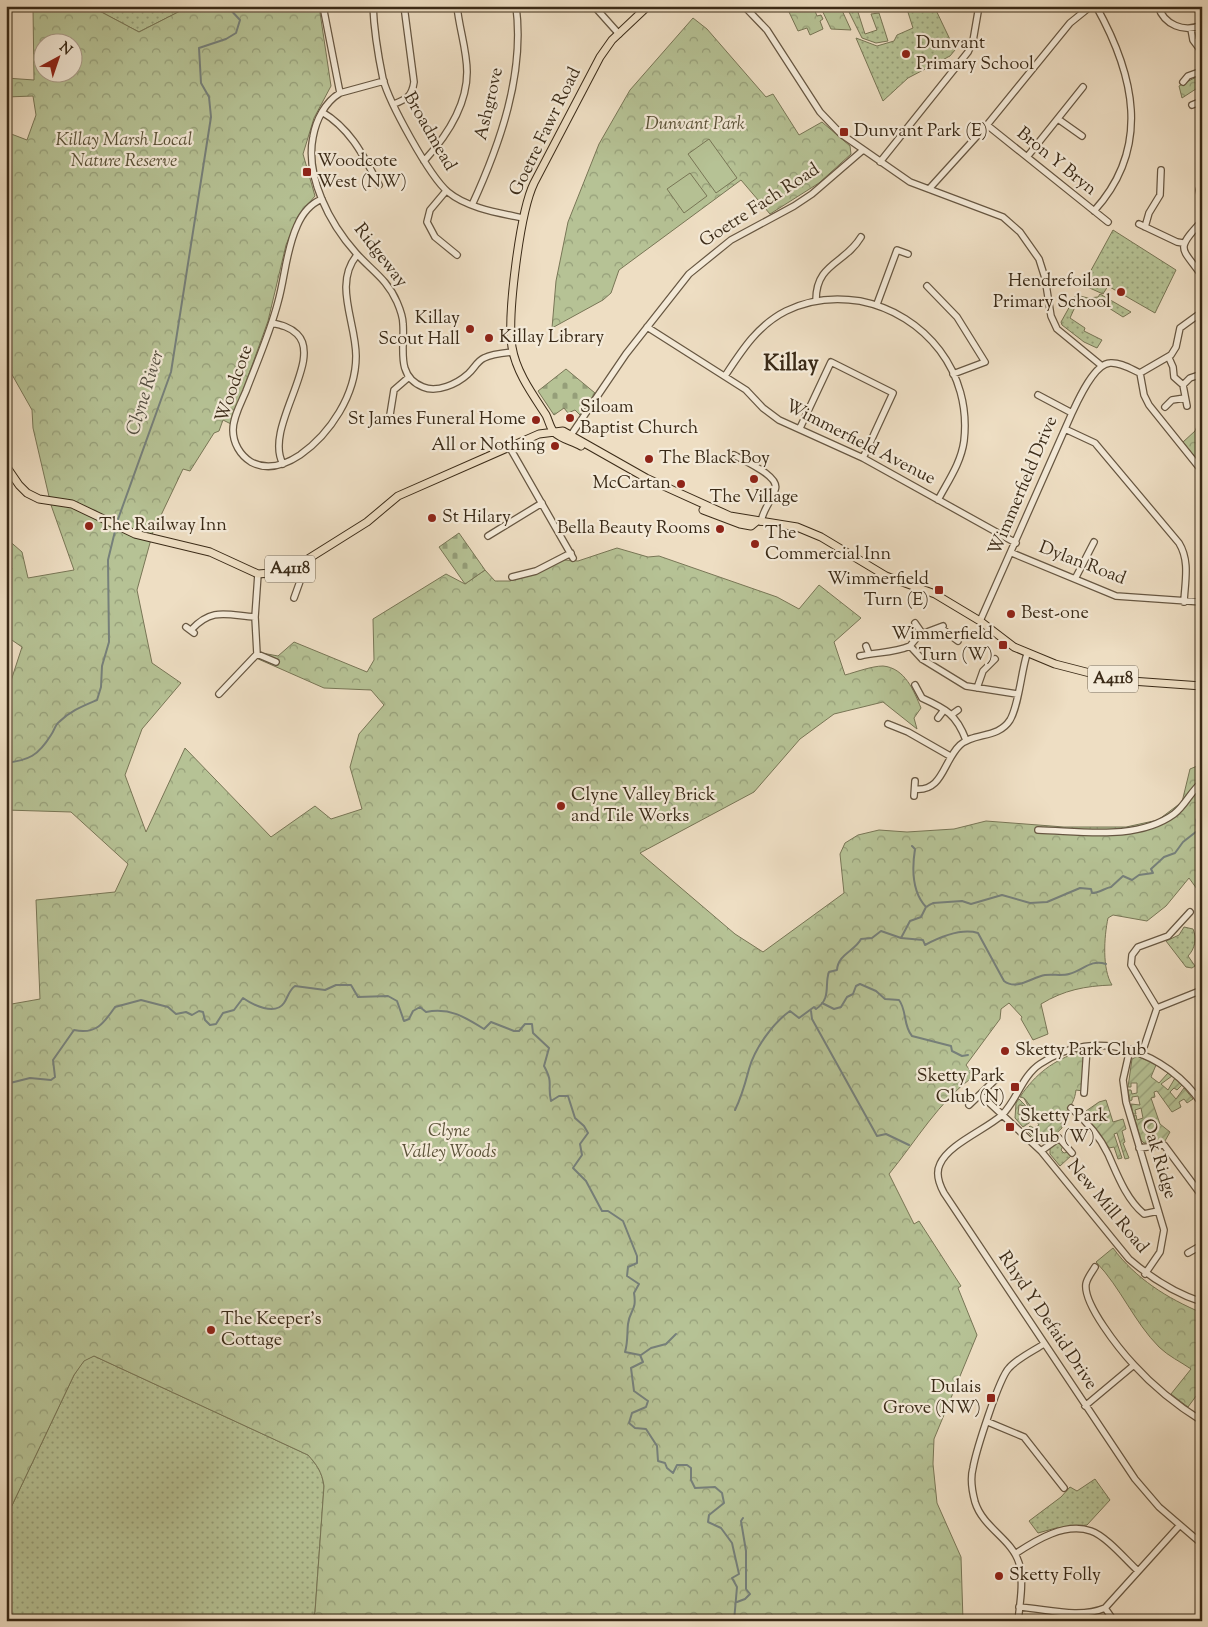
<svg xmlns="http://www.w3.org/2000/svg" width="1208" height="1627" viewBox="0 0 1208 1627" font-family="'Sorts Mill Goudy',serif">
<style>
.grass{fill:url(#grass-dots);stroke:#787656}
.forest{fill:url(#forest-crowns);stroke:#787656;fill-rule:evenodd}
.cemetery{fill:url(#cemetery-stones);stroke:#787656}
.garden{fill:url(#garden-furrows);stroke:#787656}
.pitch{fill:#b6c295;stroke:#787656}
.lines{fill:none;stroke-linecap:round;stroke-linejoin:round}
.stream{stroke:#76807b;stroke-width:2}
.minor-casing{stroke:#675742;stroke-width:8}
.major-casing{stroke:#3a2a17;stroke-width:9}
.minor{stroke:#f4ead8;stroke-width:5.5}
.major{stroke:#eedec3;stroke-width:7}
.poi-dot{fill:#8f2418;stroke:#f4ead8;stroke-width:2}
.labels{text-anchor:middle;dominant-baseline:central;stroke-width:4.5;stroke-linejoin:round;paint-order:stroke}
.shield{fill:#f4ead8;stroke:#726451;stroke-width:1}
.shield-label{font-size:16px;font-weight:bold;fill:#3a2a17}
.poi-label{font-size:18px;fill:#3a2a17;stroke:#f4ead8;text-anchor:start}
.street-label{font-size:18px;fill:#3a2a17;stroke:#f4ead8}
.park-label{font-size:18px;font-style:italic;fill:#595036;stroke:#f4ead8}
.water-label{font-size:19px;font-style:italic;fill:#534e41;stroke:#f4ead8}
.district-label{font-size:22px;font-weight:bold;fill:#3a2a17;stroke:#f4ead8}
</style>
<defs>
<pattern id="grass-dots" width="8" height="8" patternUnits="userSpaceOnUse" patternTransform="scale(1.25)"><rect width="8" height="8" fill="#b6c295"/><path d="M2 2h.1M6 6h.1" fill="none" stroke="#959e79" stroke-width="1.8" stroke-linecap="round"/></pattern>
<pattern id="forest-crowns" width="20" height="18" patternUnits="userSpaceOnUse" patternTransform="scale(1.25)"><rect width="20" height="18" fill="#b6c295"/><path d="M2 6a3 3 0 1 1 6 0M12 15a3 3 0 1 1 6 0" fill="none" stroke="#959e79"/></pattern>
<pattern id="cemetery-stones" width="16" height="16" patternUnits="userSpaceOnUse" patternTransform="scale(1.25)"><rect width="16" height="16" fill="#b6c295"/><path d="M2 7V4a2 2 0 0 1 4 0v3zM10 15v-3a2 2 0 0 1 4 0v3z" fill="#959e79"/></pattern>
<pattern id="garden-furrows" width="10" height="10" patternUnits="userSpaceOnUse" patternTransform="scale(1.25)"><rect width="10" height="10" fill="#b6c295"/><path d="M-1 1l2-2M0 10L10 0M9 11l2-2" fill="none" stroke="#959e79"/></pattern>
</defs>
<rect width="100%" height="100%" fill="#eedec3"/>
<filter id="stains"><feTurbulence type="fractalNoise" baseFrequency=".004" numOctaves="4"/><feColorMatrix values="0 0 0 0 .2 0 0 0 0 .09 0 0 0 0 .02 0 0 0 .5 -.17"/></filter>
<radialGradient id="worn" r=".72"><stop offset=".6" stop-color="#630" stop-opacity="0"/><stop offset="1" stop-color="#630" stop-opacity=".3"/></radialGradient>
<path class="grass" d="M90,6H190L139,32Z
M846,6H856L865,34L877,30L871,14L879,13L888,41L876,43L862,38Z
M906,6H934L955,50L950,56L908,78L883,101L856,38L877,46L894,41L897,35L913,28Z
M1113,230L1176,270L1155,313L1108,286L1103,294L1083,285Z
M1100,294L1131,312L1123,317L1101,303L1079,298L1070,318L1085,328L1084,331L1102,340L1097,348L1084,342L1062,325L1061,322L1076,295L1088,298L1098,297Z
M1184,927L1193,929C1197,938 1195,949 1188,956L1195,966L1192,968L1186,967L1166,941L1179,935Z
M1058,1141L1063,1146L1061,1150L1064,1153L1068,1152L1072,1155L1060,1166L1050,1154V1148Z
M94,1356L308,1455C317,1465 322,1472 324,1486L315,1612L312,1621H6V1518L74,1375L84,1360Z
M1095,1479L1110,1500L1087,1525L1056,1528L1038,1533L1029,1521L1061,1497L1070,1487L1077,1491Z"/>
<path class="forest" d="M24,6H90L139,32L190,6H319L331,86L314,118L303,154L315,196L298,216L286,245L268,321L231,424L223,420L219,431L214,433L190,471L183,469L153,532L137,590L152,663L181,683L142,729L125,775L146,832L185,748L271,837L315,806L331,819L362,809L350,767L359,734L384,705L371,690L324,688L256,658L262,653L278,656L294,642L367,672L374,660L373,619L446,574L465,584L485,570L495,581H510L565,560L578,561L617,548L648,557L659,556L777,597L799,609L819,585L861,618L834,642L845,675C856,672 872,666 883,666C905,668 914,691 921,708L914,718L917,729L883,702L834,714L800,739L754,792L640,853L735,934L763,952L844,893L840,854L845,843L858,835L879,830L907,832L954,829L986,821L1064,827H1126L1158,820L1182,802L1190,769L1202,764V896L1189,878L1166,906L1147,921L1113,915L1108,918C1104,937 1102,969 1112,985C1085,986 1064,990 1041,1004L1048,1034L1033,1040L1021,1019L1022,1017L1009,1003L1001,1009L1000,1019L966,1065L974,1076C939,1101 916,1141 889,1174L914,1224L919,1221L961,1286L958,1288L977,1335L934,1439L933,1464L937,1503L961,1557L963,1621H312L315,1612L324,1486C322,1472 317,1465 308,1455L94,1356L84,1361L74,1375L6,1518V1005L40,999L36,900L115,892L128,864L71,812L6,810V696L22,647L6,636V586L12,568L6,565V538L22,552L28,578L74,570L51,505L33,428L32,410L6,364V132L27,140L36,115L33,96L6,97V78L34,80L33,8ZM42,42H72V72H42Z
M806,6H813L817,16L821,15L823,19L820,21L823,29L810,35L807,28L798,31L789,12Z
M820,6H840L851,30L831,29Z
M693,18L707,29L766,97L773,94L799,135L822,122L850,146L851,154L819,183L770,214L741,180L619,270L611,293L603,300L552,328L556,281L568,222L599,144L630,90Z
M1202,74V85L1182,98L1179,86Z
M1199,421L1202,426V466L1183,442L1195,431Z
M1079,1052L1084,1057L1083,1091L1076,1090C1074,1108 1061,1120 1044,1123L1024,1098L1020,1097C1035,1074 1054,1060 1079,1052Z
M1113,1248C1136,1279 1167,1298 1202,1313V1388L1188,1407L1171,1394L1191,1369C1181,1362 1168,1356 1159,1347C1134,1322 1121,1288 1096,1262Z"/>
<path class="cemetery" d="M566,369L595,393L580,415L575,410L568,413L564,408L554,415L538,391Z
M459,533L485,570L465,584L439,547Z"/>
<path class="garden" d="M1138,1056L1156,1065L1151,1077L1159,1083L1168,1073L1172,1076L1161,1084L1168,1090L1175,1078L1182,1085L1177,1090L1174,1088L1170,1092L1176,1099L1184,1088L1193,1099L1187,1103L1184,1099L1179,1102L1181,1107L1172,1112L1157,1091L1154,1092L1155,1097L1151,1098L1160,1124L1170,1132L1165,1141L1144,1143L1141,1140L1134,1116L1136,1115L1137,1120L1143,1118L1141,1108L1135,1110L1136,1114H1133L1131,1104L1140,1105L1138,1096L1132,1097V1100L1130,1101L1128,1090H1131L1132,1094L1137,1093V1083H1131V1087H1128L1132,1059Z
M1024,1098L1043,1123L1052,1117L1056,1121L1060,1117L1062,1128L1046,1143H1039L1026,1130L1030,1126L1034,1128L1039,1125L1035,1119L1023,1127L1015,1118L1016,1103L1019,1099L1026,1106L1019,1105L1018,1114L1026,1115L1028,1106Z
M1106,1100L1113,1122L1123,1119L1126,1129L1122,1131L1125,1142L1123,1143L1129,1158L1125,1159L1117,1133L1114,1134L1122,1158L1118,1159L1114,1147L1109,1148L1091,1123L1093,1121L1086,1111L1099,1102Z"/>
<path class="pitch" d="M709,139L737,178L716,193L688,154Z
M690,173L707,196L684,213L667,189Z"/>
<g class="lines">
<path class="stream" d="M117,522L171,372L211,117L209,97L201,83L199,48L226,39L236,33L240,20L227,6
M6,763C29,760 38,756 51,735C54,731 55,725 59,722C70,711 83,706 97,700L101,687L102,666L109,642L108,560L116,527
M912,846L915,849C912,868 912,892 926,907
M901,938L923,940L925,945C940,937 961,928 978,933L1004,981C1017,991 1032,977 1045,975C1053,974 1062,976 1069,974C1084,970 1090,959 1106,964
M822,1003L834,1009L841,1007L847,997L853,994L856,986L860,984L876,991L885,999L899,1000C907,1010 903,1026 912,1036L951,1046L952,1051L962,1056L968,1055
M811,1011L812,1019L877,1136L886,1134L909,1145
M6,1084L30,1078L51,1080L55,1077L53,1060L74,1030C96,1035 104,1023 115,1007L141,1000L168,1007L176,1014L186,1012L192,1015L199,1011L203,1012L205,1020L210,1025L216,1024L223,1013L234,1010L243,998C253,1005 275,1016 284,1003C288,997 289,990 295,986L325,990L336,985H351L358,997L388,996L397,1001L404,1021L409,1019L413,1011L420,1007L426,1012C449,1007 465,1017 484,1029L491,1022L514,1031H519L525,1024H532L533,1033L549,1048L544,1066C554,1084 547,1084 551,1101L559,1096H568L575,1118L584,1126L588,1133L580,1144L582,1155L573,1168L586,1181L602,1211H608L623,1221L637,1256V1263L628,1267L627,1276L639,1284L634,1293C637,1311 630,1309 628,1324C627,1333 628,1342 625,1352L640,1355L643,1362L631,1368L634,1391L648,1401L646,1407L632,1413L629,1423L635,1428L646,1429L657,1446L658,1461L665,1463L667,1468L673,1473L677,1465H687L691,1468V1480L695,1488L715,1487L722,1493L724,1503L709,1515L708,1522L721,1528L732,1543L739,1574L732,1578L737,1587L734,1621
M735,1110C742,1096 745,1084 749,1069C755,1048 773,1023 790,1011L799,1018L814,1007L816,1009C832,998 824,985 829,972L837,970C838,954 855,951 861,939L872,938L881,931L901,938L910,921L921,917L926,907L933,903L962,901L971,904L1002,895L1030,903L1047,902L1080,888L1091,889L1092,893C1099,893 1105,888 1111,887L1123,876L1132,880L1139,875L1153,873L1151,869L1164,857L1175,853L1183,842L1197,831L1196,820L1202,808
M641,1355L651,1348L666,1344L676,1334
M737,1602L745,1599L750,1594L746,1589V1551L741,1521L743,1518"/>
<defs>
<path id="minor" d="M323,6L340,93
M373,6C374,30 378,55 383,79C389,102 429,176 448,192C467,208 499,213 523,218
M594,6L619,34
M744,6L767,30L820,112L841,134L910,182L1003,217L1020,232L1039,259L1045,278L1051,316L1057,329L1102,366
M1158,6C1164,25 1184,33 1202,25
M1191,29L1193,40L1202,52
M384,81L340,93C325,102 316,120 313,137C305,177 330,224 356,253C372,271 387,279 397,302C400,309 403,316 403,324C405,347 395,376 423,387C437,393 457,384 468,374C474,369 477,361 484,358C492,354 504,353 513,352
M1183,82L1188,76L1202,71
M394,104C407,99 412,96 414,82L404,6
M1192,105L1202,101
M322,112C351,129 364,157 379,185
M1058,119L1082,136
M987,125L1108,222
M1201,155L1202,158
M1027,157L1083,87
M424,161C446,137 467,107 467,72C467,50 459,28 457,6
M880,162L968,52L973,41L979,6
M1202,182L1199,190L1202,203
M929,189L987,125L1070,23L1091,6
M446,191L430,210L427,222L435,237L457,255
M322,199C310,204 302,214 297,226C286,250 285,277 278,302C270,333 257,362 246,391C241,403 233,417 233,430C233,443 240,455 251,462C268,471 285,465 300,455C330,434 356,395 356,356C356,322 333,284 357,255
M472,205C500,144 525,74 516,6
M1094,211C1152,147 1134,74 1096,6
M1202,221C1174,251 1182,247 1202,276
M1139,224L1177,242L1183,243
M1145,227L1149,213L1160,195L1161,170
M927,286L957,317L985,362L953,374
M816,300C816,263 845,264 861,237
M877,304L897,250L908,254
M272,323C281,325 290,327 297,334C324,360 263,428 283,464
M647,327L746,390L763,408L779,420L863,458L1016,543
M1169,358L1173,367L1174,377L1183,385L1190,378L1202,374
M1140,373L1144,395L1149,405L1202,471
M725,376C742,350 758,325 786,311C810,299 835,297 860,301C926,314 972,373 964,441C961,463 948,481 938,500
M1183,385L1187,406
M1038,395L1072,413
M1165,407L1172,400L1185,398
M389,421L394,390L409,377
M800,428L831,362L893,393L863,458
M1065,429L1095,443L1179,543C1190,561 1185,581 1184,602
M571,435L626,354L689,274L731,240L794,206L812,194L863,150
M510,448L573,558
M734,455C744,461 781,476 775,490C771,502 763,509 761,522
M488,536L542,503
M1012,553L1116,596L1202,602
M258,574L255,617L257,654L276,662
M512,577L536,571L571,553
M1075,579L1094,542
M294,598L303,573L300,564
M980,621L1072,413C1078,400 1094,364 1110,363C1120,362 1131,369 1140,373L1171,355L1176,347L1180,328L1202,312
M915,623L922,633
M186,627L194,633
M941,628L958,641
M191,630C212,607 227,615 255,617
M866,646L869,654
M910,646L919,635L943,626
M860,656C877,652 894,653 910,646L922,659L966,686L1017,694
M915,685L922,698C946,709 956,714 966,740
M977,688L983,671L995,659
M219,694L257,654
M951,715L958,710
M938,718L944,710
M888,724L908,732L950,756
M915,789C943,792 943,761 960,745C974,732 998,739 1010,720C1019,705 1021,672 1027,654
M914,796L915,781
M1038,830C1081,831 1137,841 1174,814C1185,806 1191,791 1202,782
M1157,1008L1202,990
M1130,1049L1123,1080L1126,1102L1164,1230L1160,1252L1145,1274
M1142,1053L1157,1008L1131,965L1132,955L1138,947L1168,936L1190,912
M1084,1093L1087,1047
M981,1095L1041,1151L1129,1259C1151,1278 1174,1293 1202,1302
M1202,1104C1167,1052 1097,1025 1040,1064C1022,1076 1017,1100 1002,1115C985,1130 949,1144 940,1164C935,1174 939,1184 944,1193L1135,1479L1159,1507L1202,1544
M969,1105L996,1079
M1071,1108C1085,1120 1100,1137 1108,1154C1117,1174 1126,1199 1144,1214L1158,1211
M1139,1148L1164,1145L1202,1196
M1041,1151L1059,1138L1072,1153
M1188,1253L1202,1245
M1095,1267C1092,1272 1087,1278 1086,1284C1083,1304 1120,1350 1134,1365C1153,1386 1178,1406 1202,1421
M1085,1406L1134,1365
M988,1422L1024,1437L1064,1488
M1015,1554C1036,1540 1065,1522 1091,1531C1106,1536 1126,1560 1138,1571
M1019,1607C1047,1609 1079,1619 1105,1608L1180,1525
M1105,1608L1114,1621
M1018,1621C1020,1603 1024,1581 1019,1563C1012,1539 983,1528 975,1502C972,1491 970,1479 973,1468C976,1451 999,1378 1009,1368C1018,1358 1033,1351 1044,1344"/>
<path id="major" d="M581,446C572,441 561,439 554,432C550,428 549,421 546,415C533,395 516,372 512,347C507,315 520,212 534,183L600,57L612,40L648,6
M6,466L19,485L27,493L39,499L72,504L135,534L210,552L258,574L284,572L300,564L367,522L398,496L539,434L563,431L646,478L730,516L797,527L821,537L886,576L935,594L980,621L1014,647L1055,664L1117,680L1202,686
M703,510L740,524L751,526L757,521"/>
</defs>
<use href="#minor" class="minor-casing"/>
<use href="#major" class="major-casing"/>
<use href="#minor" class="minor"/>
<use href="#major" class="major"/>
</g>
<g class="poi-dot">
<circle cx="906" cy="54" r="5"/>
<rect x="839" y="127" width="10" height="10" rx="2.5"/>
<rect x="302" y="167" width="10" height="10" rx="2.5"/>
<circle cx="1121" cy="292" r="5"/>
<circle cx="470" cy="329" r="5"/>
<circle cx="489" cy="338" r="5"/>
<circle cx="570" cy="418" r="5"/>
<circle cx="536" cy="420" r="5"/>
<circle cx="555" cy="446" r="5"/>
<circle cx="649" cy="459" r="5"/>
<circle cx="754" cy="479" r="5"/>
<circle cx="681" cy="484" r="5"/>
<circle cx="432" cy="518" r="5"/>
<circle cx="89" cy="526" r="5"/>
<circle cx="720" cy="529" r="5"/>
<circle cx="755" cy="544" r="5"/>
<rect x="934" y="585" width="10" height="10" rx="2.5"/>
<circle cx="1011" cy="614" r="5"/>
<rect x="998" y="640" width="10" height="10" rx="2.5"/>
<circle cx="561" cy="806" r="5"/>
<circle cx="1005" cy="1051" r="5"/>
<rect x="1010" y="1082" width="10" height="10" rx="2.5"/>
<rect x="1005" y="1122" width="10" height="10" rx="2.5"/>
<circle cx="211" cy="1330" r="5"/>
<rect x="986" y="1393" width="10" height="10" rx="2.5"/>
<circle cx="999" cy="1576" r="5"/>
</g>
<g class="labels">
<g class="shield">
<rect x="265" y="555.5" width="50" height="27" rx="4"/>
<rect x="1088" y="665.5" width="50" height="27" rx="4"/>
</g>
<g class="shield-label">
<text x="290" y="569">A4118</text>
<text x="1113" y="679">A4118</text>
</g>
<g class="poi-label">
<text x="916" y="44">Dunvant<tspan x="916" dy="21">Primary School</tspan></text>
<text x="854" y="132">Dunvant Park (E)</text>
<text x="317" y="162">Woodcote<tspan x="317" dy="21">West (NW)</tspan></text>
<text x="1111" y="282" text-anchor="end">Hendrefoilan<tspan x="1111" dy="21">Primary School</tspan></text>
<text x="460" y="319" text-anchor="end">Killay<tspan x="460" dy="21">Scout Hall</tspan></text>
<text x="499" y="338">Killay Library</text>
<text x="580" y="408">Siloam<tspan x="580" dy="21">Baptist Church</tspan></text>
<text x="526" y="420" text-anchor="end">St James Funeral Home</text>
<text x="545" y="446" text-anchor="end">All or Nothing</text>
<text x="659" y="459">The Black Boy</text>
<text x="671" y="484" text-anchor="end">McCartan</text>
<text x="754" y="498" text-anchor="middle">The Village</text>
<text x="442" y="518">St Hilary</text>
<text x="99" y="526">The Railway Inn</text>
<text x="710" y="529" text-anchor="end">Bella Beauty Rooms</text>
<text x="765" y="534">The<tspan x="765" dy="21">Commercial Inn</tspan></text>
<text x="929" y="580" text-anchor="end">Wimmerfield<tspan x="929" dy="21">Turn (E)</tspan></text>
<text x="1021" y="614">Best-one</text>
<text x="993" y="635" text-anchor="end">Wimmerfield<tspan x="993" dy="21">Turn (W)</tspan></text>
<text x="571" y="796">Clyne Valley Brick<tspan x="571" dy="21">and Tile Works</tspan></text>
<text x="1015" y="1051">Sketty Park Club</text>
<text x="1005" y="1077" text-anchor="end">Sketty Park<tspan x="1005" dy="21">Club (N)</tspan></text>
<text x="1020" y="1117">Sketty Park<tspan x="1020" dy="21">Club (W)</tspan></text>
<text x="221" y="1320">The Keeper's<tspan x="221" dy="21">Cottage</tspan></text>
<text x="981" y="1388" text-anchor="end">Dulais<tspan x="981" dy="21">Grove (NW)</tspan></text>
<text x="1009" y="1576">Sketty Folly</text>
</g>
<g class="street-label">
<text transform="translate(490 104) rotate(-77)">Ashgrove</text>
<text transform="translate(429 132) rotate(60)">Broadmead</text>
<text transform="translate(546 132) rotate(-64)">Goetre Fawr Road</text>
<text transform="translate(1056 162) rotate(39)">Bron Y Bryn</text>
<text transform="translate(760 206) rotate(-33)">Goetre Fach Road</text>
<text transform="translate(380 256) rotate(52)">Ridgeway</text>
<text transform="translate(235 384) rotate(-71)">Woodcote</text>
<text transform="translate(860 443) rotate(27)">Wimmerfield Avenue</text>
<text transform="translate(1024 486) rotate(-67)">Wimmerfield Drive</text>
<text transform="translate(1082 564) rotate(21)">Dylan Road</text>
<text transform="translate(1158 1159) rotate(73)">Oak Ridge</text>
<text transform="translate(1107 1207) rotate(50)">New Mill Road</text>
<text transform="translate(1047 1321) rotate(56)">Rhyd Y Defaid Drive</text>
</g>
<g class="park-label">
<text x="695" y="125">Dunvant Park</text>
<text x="124" y="141">Killay Marsh Local<tspan x="124" dy="21">Nature Reserve</tspan></text>
<text x="449" y="1132">Clyne<tspan x="449" dy="21">Valley Woods</tspan></text>
</g>
<g class="water-label">
<text transform="translate(146 393) rotate(-73)">Clyne River</text>
</g>
<g class="district-label">
<text x="791" y="365">Killay</text>
</g>
</g>
<rect width="1208" height="1627" fill="none" stroke="#eedec3" stroke-width="25"/>
<rect x="8" y="8" width="1193" height="1612" fill="none" stroke="#3a2a17" stroke-width="2.5"/>
<rect x="12" y="12" width="1183" height="1602" fill="none" stroke="#3a2a17"/>
<g transform="translate(58 58) rotate(40)"><circle r="24" fill="#f4ead8" stroke="#aa9d8b"/>
<path d="M0-4L9 19L0 12L-9 19Z" fill="#8f2418"/>
<text y="-8" font-size="14" font-weight="bold" text-anchor="middle" fill="#3a2a17">N</text>
</g>
<rect width="100%" height="100%" filter="url(#stains)"/>
<rect width="100%" height="100%" fill="url(#worn)"/>
</svg>
